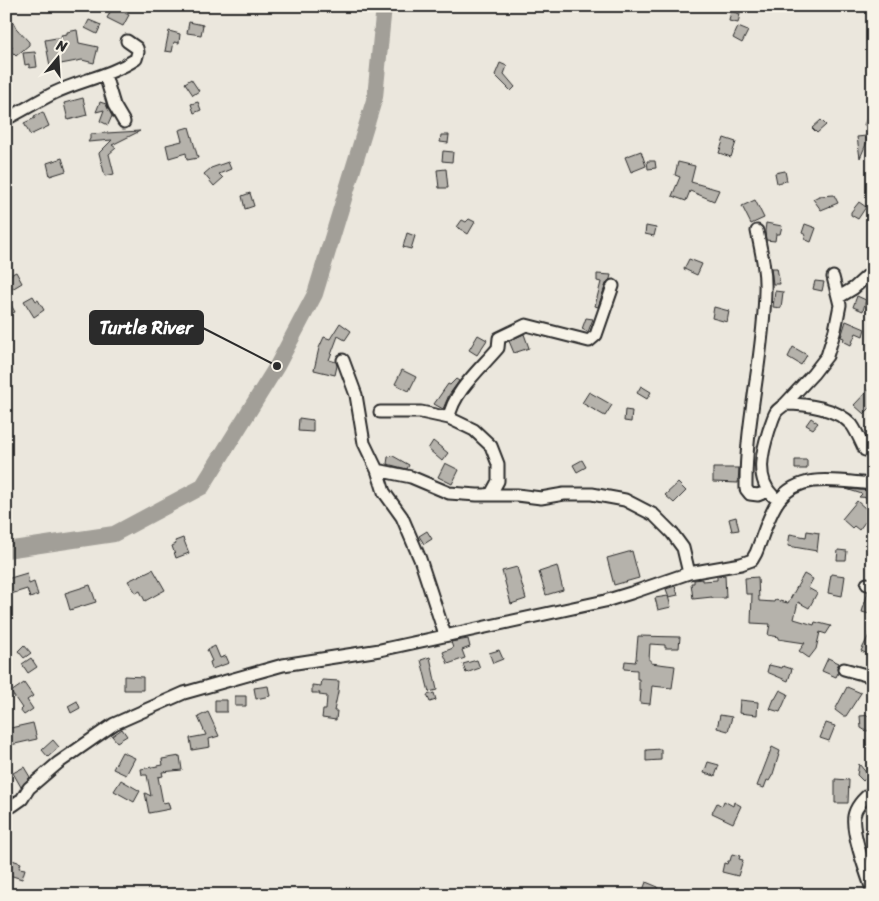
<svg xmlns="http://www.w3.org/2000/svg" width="879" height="901" viewBox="0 0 879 901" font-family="Sriracha,sans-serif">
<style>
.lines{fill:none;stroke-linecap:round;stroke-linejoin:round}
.river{stroke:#a29f98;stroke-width:16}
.building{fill:#b5b2ab;stroke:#2b2b2b}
.minor-casing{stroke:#2b2b2b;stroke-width:15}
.minor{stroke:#f7f3e8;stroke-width:11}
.leader{fill:none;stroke:#2b2b2b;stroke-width:2}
.callout-dot{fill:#2b2b2b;stroke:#f7f3e8;stroke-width:2}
.callout{fill:#2b2b2b;stroke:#2b2b2b;stroke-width:2}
.callout-label{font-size:18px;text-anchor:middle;font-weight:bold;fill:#fff}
</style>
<rect width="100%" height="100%" fill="#ebe7dd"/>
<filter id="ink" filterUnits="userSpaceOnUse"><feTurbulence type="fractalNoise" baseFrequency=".02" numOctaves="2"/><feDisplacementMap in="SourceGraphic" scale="10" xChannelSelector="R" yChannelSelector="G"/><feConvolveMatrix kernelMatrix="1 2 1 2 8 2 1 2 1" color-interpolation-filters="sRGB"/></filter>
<g filter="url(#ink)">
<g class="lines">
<path class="river" d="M6,550L114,534L202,487L277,366L315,294L375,97L384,6"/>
</g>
<path class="building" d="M113,7L129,15L123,26L107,18Z
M731,11L740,14L738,23L729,21Z
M89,20L101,25L97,34L85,28Z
M13,22L16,28L29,42V45L16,56L10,50L13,47L6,40V25Z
M189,22L203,25L201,35L187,33Z
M738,27L748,31L742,43L733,38Z
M77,30L79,43L98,47L94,63L82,60L50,66L45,40L62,37L61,35L67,34V32Z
M169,31L180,34L179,43L174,42L172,52L165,51Z
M35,52L37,67L29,68V64L25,65L23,53Z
M500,63L507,66L504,74L515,87L511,91L495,75Z
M191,79L199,91L193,95L185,83Z
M83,98L87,115L68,120L64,103Z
M100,102L106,104L112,116L108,125L100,121L104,110L96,112Z
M198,102L201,110L194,113L191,104Z
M872,104L873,105V128L864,125Z
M43,112L49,126L30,135L24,123L35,118L34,116Z
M821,120L826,125L817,133L812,128Z
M189,127L198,158L187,160L186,153L169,158L166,145L182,141L179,130Z
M140,131L112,145L116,148L109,154L114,174L105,176L99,153L112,140L88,142L90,139V134Z
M441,135H449L448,143L440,142Z
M866,136L867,142L860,158L857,137Z
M724,138L736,142L731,157L719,153Z
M443,151L453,152L452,162L442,161Z
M641,151L646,166L631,172L625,157Z
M62,158L66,171L50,176L47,163Z
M647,161H655L656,168L648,169Z
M228,162L231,169L219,174L223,178L214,186L204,174L211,168Z
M678,162L695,166L691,182L719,190L714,201L690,191L686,201L672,196L680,177L675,175Z
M446,169L448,188H439L437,170Z
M785,171L787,181L777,183L775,173Z
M250,193L254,206L245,209L242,196Z
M834,195L838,203L821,210L813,199L819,196Z
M755,200L764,218L751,224L742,206Z
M859,202L866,207L858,219L851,215V212Z
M469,219L475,222L468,234L457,227L462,220L466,222Z
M766,223L782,226L780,234H776L775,241L766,240L765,231Z
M805,224L816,228L811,242L804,239L806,235L802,233Z
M646,226L656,228L654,236L645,234Z
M407,233L415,236L411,249L403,247Z
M689,259L702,264L697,275L684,269Z
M771,268H777L780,284H773Z
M16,272L22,283L12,289L6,277Z
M597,274L611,275L610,279L606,284L598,307L595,306L601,282L597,281Z
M815,281L824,282L822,291L813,289Z
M775,291L783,292L781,308L773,307Z
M6,296L15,312L6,316Z
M33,296L36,301L38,300L44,310L34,317L24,301Z
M857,296L866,300L863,311L853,307Z
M714,307L729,311L727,322L712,318Z
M586,318L593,319L588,332L582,329Z
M846,321L865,329L863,336L856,333L851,345L843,341L844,338L841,337Z
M340,323L351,331L345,340L338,336L329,360L336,362L337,366L335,375L314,370L319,348L324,337L330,339Z
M524,334L529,348L514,353L509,341Z
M478,335L487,340L477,355L469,350Z
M793,347L807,355L801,365L788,357Z
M402,370L416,377L409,391L395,384Z
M456,379L459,381L449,395L443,409L434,404L448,384L450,385Z
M873,385V405L864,414L854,405Z
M641,386L651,392L647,399L637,393Z
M589,392L612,405L605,416L582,403Z
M625,410L632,411L631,422L624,421Z
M299,418L313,420V432L298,431Z
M811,418L818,423L813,429L806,425Z
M433,441L448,453L442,461L428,449Z
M393,456L409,465L407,469L387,464L388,457Z
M582,460L586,467L577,472L573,465Z
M795,460H807V469H795Z
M445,463L459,470L452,484L438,477Z
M713,468H739L738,483L713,482Z
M678,483L686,491L674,503L665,495Z
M846,489L873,491V498L859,497L862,494Z
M857,501L873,515V528L865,522L859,530L854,526L852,528L842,519Z
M736,517L739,530L732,531L729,519Z
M427,531L432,539L424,544L419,536Z
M807,531L819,533L817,551L788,546L790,534L806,537Z
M183,538L189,553L176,558L172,546L176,544L175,541Z
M838,550L847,551L846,560H837Z
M632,551L639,578L614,585L607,558Z
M557,566L563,590L546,595L539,572Z
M517,567L526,599L511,604L502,571Z
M153,569L165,590L145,601L140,591L136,593L128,581Z
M27,573L29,584L34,582L38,595L30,598L27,589L11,594L7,579Z
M804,574L813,579L808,588L817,593L809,608L798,602L794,619L814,625L815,622L831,626L826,634L820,632L816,649L809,658L799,651L805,643L778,639L779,637L768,635L770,624L751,623L752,594H746L745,578L758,577L759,601L774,602L775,600L788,603Z
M831,574L845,576L842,596L828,593Z
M725,575L726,598H712V597L693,599L691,583H694V580L702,579V581L717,580V576Z
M90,585L96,602L70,610L65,593Z
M675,586L678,595L669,597L666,589Z
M868,592L873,593V615L862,612Z
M668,596L671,607L658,610L655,598Z
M873,627V656L861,651Z
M638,636L680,637L679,648H665V645L650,644L649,660H651V663L675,666L672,688L652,686L650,704L640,703L641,690H639V679H637V670L624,669L625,661L635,662L636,659Z
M468,639L470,647L462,650L465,658L448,664L443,652L453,648L451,642Z
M24,645L31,653L24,658L18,651Z
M215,646L220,658L226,656L229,663L212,669L210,662L212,661L207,650Z
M499,650L503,659L493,663L489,653Z
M430,657L437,690L429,692L421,660Z
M31,658L37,667L28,673L22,664Z
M828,658L839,663L837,667L838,673L836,677L822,671Z
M477,660L480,668L466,673L463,664Z
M769,665L782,668L783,666L792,669L788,681L767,672Z
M124,676L143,677V690H124Z
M322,680L339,681L338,692L334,711H337L336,720L322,718L323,710H326L327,696L319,695L320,693H312V685L321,686Z
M24,683L33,696L27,700L33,709L24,715L20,710L22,708L11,692Z
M268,686L270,696L256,699L254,688Z
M847,687L861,693L846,716H843L835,710Z
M780,690L788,694L780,712L770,709L774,699H775Z
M434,693L436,700L430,702L427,695Z
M235,696H246V706H235Z
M215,700H227V712H215Z
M740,700L758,702L757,715L739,713Z
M77,701L80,708L71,713L68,706Z
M208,712L219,736L209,739L210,747L192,750L190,738L206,735L198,717Z
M720,715L732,717L728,731L717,728Z
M873,715V730L866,731L861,728L860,716Z
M33,723L37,739L6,746V729Z
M826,723L835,726L829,741L820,738Z
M122,729L127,736L117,742L112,736Z
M53,740L59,747L48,757L42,750Z
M772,747L780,751L773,774L769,781L767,780L764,788L757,786Z
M661,749V760L646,761V750Z
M122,752L135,758L126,775L113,769Z
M180,756L182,770L162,772L163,776L158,777L163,803L168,802L170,809L149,813L145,793L151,796L147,775H142L141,769L163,765L162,759Z
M708,762L719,765L715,776L704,773Z
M859,764L869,776L863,781L857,775Z
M24,767L30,777L21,787L13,773Z
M835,779L849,780L848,803H835Z
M121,780L140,791L134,802L114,791Z
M724,801L733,806L734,802L741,806L733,823L712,813L717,803L722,806Z
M732,854L740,856L739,859L743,860L738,876L722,872L724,863L727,864L728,861H730Z
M6,858L21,863L19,868L25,869L22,879L6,874Z
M646,882L658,887L655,895L643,890Z"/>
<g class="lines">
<defs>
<path id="minor" d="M105,75L114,105L124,122
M6,119C22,111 38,101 54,93C81,80 110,76 136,59L138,52L137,48L127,41
M757,231C761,250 766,271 765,291C764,357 745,422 746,489L750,494L758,495L768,491
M839,297L854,288L866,277L873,274
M343,360L356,395L364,443L377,470L384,492L402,517L420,559L445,635
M785,404L813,374L827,356L835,330L840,305L833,277
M380,412H421L449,418L474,430L491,446L498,464V481L491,494L485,495
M449,418C452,393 482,367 498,348L499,338L526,325L589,341L596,335L613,286
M377,470L411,477L449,493L477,495H517L541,498L564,494H592L625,500L654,515L672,533L683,548L689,573
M773,496C755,478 762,452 769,430C771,425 773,417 776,412C778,409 782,407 785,404C807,404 837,408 852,425C857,432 861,442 865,450
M867,584L873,586
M844,669L873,677
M873,791C865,797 856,806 854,816C851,832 867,875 873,892
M6,807L12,806L22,799L29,788L58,763L114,724L184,693L283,665L380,650L605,601L631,593L689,573L741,564L752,560L756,553C763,536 768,515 779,500C801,471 841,482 873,484"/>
</defs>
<use href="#minor" class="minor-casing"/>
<use href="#minor" class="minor"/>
</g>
</g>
<path class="leader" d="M277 366L203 328"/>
<circle class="callout-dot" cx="277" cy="366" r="5"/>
<rect class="callout" x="90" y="311" width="113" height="33" rx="5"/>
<g class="callout-label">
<text x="146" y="334">Turtle River</text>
</g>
<rect width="879" height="901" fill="none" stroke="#f7f3e8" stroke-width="25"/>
<rect x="12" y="12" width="854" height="876" fill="none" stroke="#2b2b2b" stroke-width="2" filter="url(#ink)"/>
<g transform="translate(58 58) rotate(18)" stroke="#f7f3e8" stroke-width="4" paint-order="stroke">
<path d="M0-4L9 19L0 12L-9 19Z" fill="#2b2b2b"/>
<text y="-8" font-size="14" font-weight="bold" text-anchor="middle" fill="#2b2b2b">N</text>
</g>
</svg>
